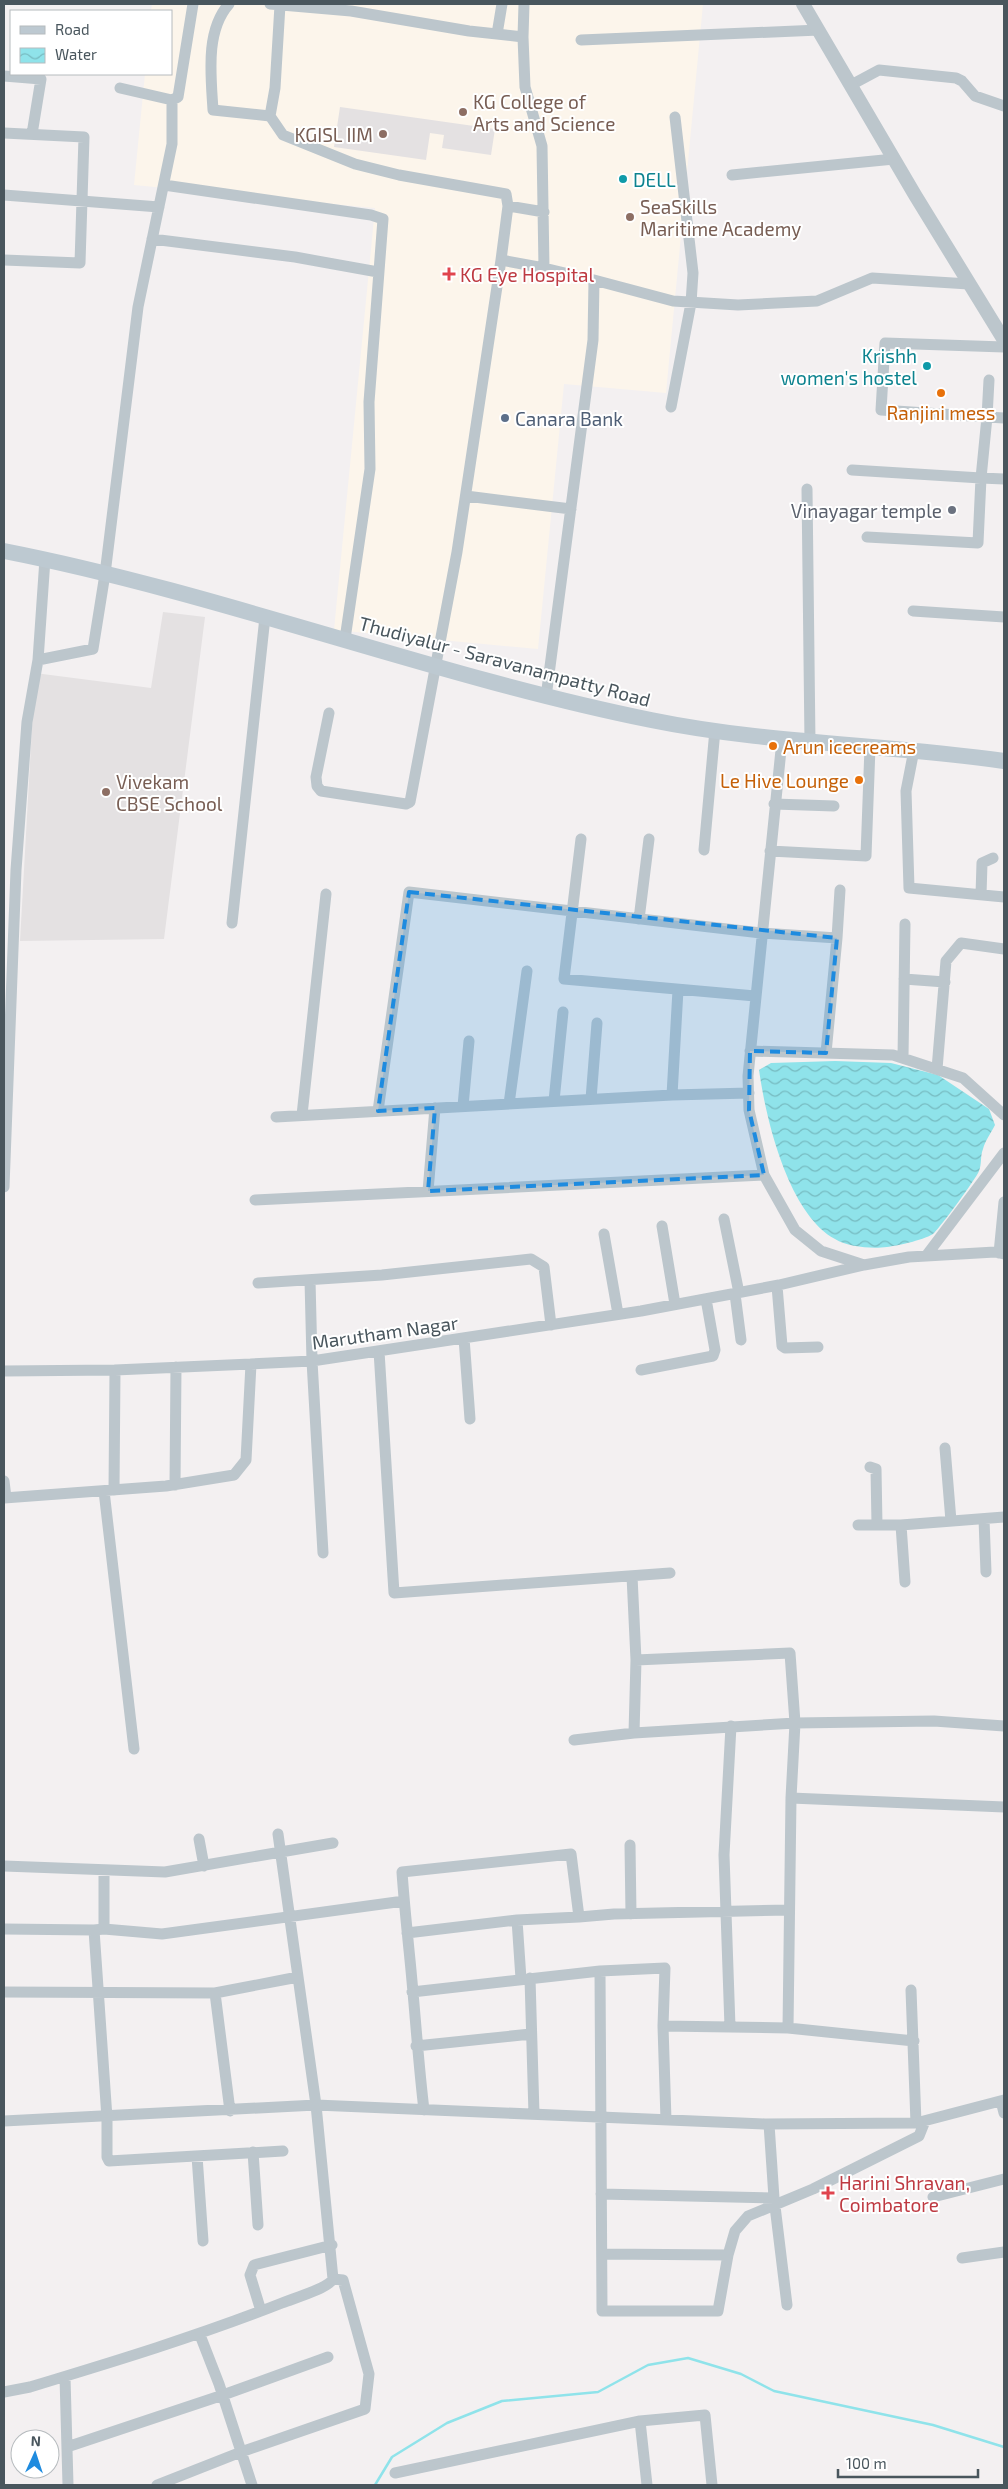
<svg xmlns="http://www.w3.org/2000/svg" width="1008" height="2489" viewBox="0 0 1008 2489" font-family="'Exo 2',sans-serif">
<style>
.commercial{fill:#fcf5eb}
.education{fill:#e4e1e2}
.water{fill:url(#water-waves)}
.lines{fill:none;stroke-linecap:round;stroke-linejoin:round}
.stream{stroke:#8fe3ea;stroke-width:2.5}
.minor{stroke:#bcc6cc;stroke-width:11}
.tertiary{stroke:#bcc6cc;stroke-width:14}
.secondary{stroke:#bdc9d1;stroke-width:16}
.marked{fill:#1e8bdf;fill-opacity:0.2;stroke:#1e8bdf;stroke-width:4;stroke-dasharray:10 6;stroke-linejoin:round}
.education-dot{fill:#8d6e63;stroke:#fff;stroke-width:2}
.culture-dot{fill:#0f9aa8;stroke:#fff;stroke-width:2}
.health-dot{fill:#e0444e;stroke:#fff;stroke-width:2}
.food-dot{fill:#e8710a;stroke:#fff;stroke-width:2}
.service-dot{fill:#5c6f8a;stroke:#fff;stroke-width:2}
.worship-dot{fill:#6b7280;stroke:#fff;stroke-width:2}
.labels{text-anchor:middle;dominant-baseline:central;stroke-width:4;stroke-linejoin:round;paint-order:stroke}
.education-label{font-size:19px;fill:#785e54;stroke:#fff;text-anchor:start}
.culture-label{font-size:19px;fill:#0d838f;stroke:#fff;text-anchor:start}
.health-label{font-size:19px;fill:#be3a42;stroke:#fff;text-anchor:start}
.food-label{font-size:19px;fill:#c56008;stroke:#fff}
.service-label{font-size:19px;fill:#4e5e75;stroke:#fff;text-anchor:start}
.worship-label{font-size:19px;fill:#5b616d;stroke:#fff;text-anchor:end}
.street-label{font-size:19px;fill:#49565d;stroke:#fff}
</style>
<defs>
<pattern id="water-waves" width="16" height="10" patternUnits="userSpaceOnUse" patternTransform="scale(1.25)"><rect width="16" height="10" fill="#8fe3ea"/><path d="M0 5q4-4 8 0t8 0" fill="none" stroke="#77bbc1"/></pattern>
</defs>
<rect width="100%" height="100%" fill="#f3f0f1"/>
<path class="commercial" d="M152,4H703L666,393L564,384L538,649L334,630L375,208L134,185L145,74H171V11H151Z"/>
<path class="education" d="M340,107L495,129L491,155L442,148L444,135L430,133L426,160L334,147Z
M163,612L205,617L164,939L20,941L35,673L151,688Z"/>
<path class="water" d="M835,1061L891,1063L938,1075L989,1109L995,1125C991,1133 985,1141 983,1149C980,1156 982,1164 979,1171C976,1179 941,1226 934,1233C928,1239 897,1246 887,1247C872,1249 848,1247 835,1239C788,1213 766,1119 759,1070L771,1063Z"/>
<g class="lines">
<path class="stream" d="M375,2485L392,2457L447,2423L502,2401L598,2392L648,2365L688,2358L741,2374L774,2391L933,2425L1004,2447"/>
<path class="minor" d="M229,4C205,31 211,76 213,110L270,116L283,135L355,164L399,175L506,194L508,206L501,260L544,268
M270,4L351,11L469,31L497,34L502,4
M524,4L523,37L525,87L542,146L544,268L594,280L593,340L546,697
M497,34L523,37
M581,40L819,30
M4,76L41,79L32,134
M851,85L879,70L956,78L962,81L975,96L1004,106
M120,88L172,100L178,97L193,4
M270,116L275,88L280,5
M4,133L84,137L80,263L4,260
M732,175L894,159
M164,185L371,215L383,219L369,402L370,469L345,639
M4,195L159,207
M508,206L544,212
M152,239L295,257L378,272
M594,280L673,301L738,305L817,301L872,278L969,284
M1004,347L885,343L881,410L987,417L981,478L1004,479
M989,380L987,417L1004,418
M671,407L691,303L693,273L675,117
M852,470L981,478L978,543L867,537
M807,489L810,742
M466,496L571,509
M913,611L1004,617
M38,660L45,559
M329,713L316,777L317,786L321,791L406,804L410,802L457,552L501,260
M782,740L748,1076L749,1110L764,1175L795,1230L821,1251L864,1265L909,1257L995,1252L1004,1254
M914,750L906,791L909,888L1004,897
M774,804L834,806
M581,839L564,979L755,996
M704,850L715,730
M770,851L866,856L870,747
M981,895L982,863L993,858
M639,919L649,839
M232,923L265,617
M837,938L840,890
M904,979L945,982
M750,1051L893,1055L963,1078L1004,1115
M903,1058L905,924
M937,1069L946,961L961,943L1004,949
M672,1095L678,990
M591,1099L597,1023
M554,1101L563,1012
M509,1104L527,971
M463,1106L469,1041
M378,1111L409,892L761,933L837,938L826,1053
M302,1115L326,894
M276,1117L672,1095L749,1093
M4,1187L16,870L27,722L38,660L93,649L105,574L138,307L172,144V100
M428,1191L435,1108
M255,1200L764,1175
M724,1219L739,1293
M662,1226L675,1304
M604,1234L618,1314
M999,1253L1004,1202
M926,1256L1004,1153
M310,1280L312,1361L323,1553
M258,1283L382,1275L531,1259L544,1267L551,1325
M777,1286L782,1346L785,1348L818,1347
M735,1294L741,1340
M464,1338L470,1419
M379,1351L394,1593L670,1573
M641,1370L713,1356L715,1350L706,1299
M4,1371L115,1370
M945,1448L951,1521
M870,1467L876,1469L877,1525
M4,1481L6,1498
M175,1485L176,1367
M114,1490L115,1370L251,1364
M104,1491L134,1749
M4,1498L166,1486L234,1475L246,1460L251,1364L312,1361L641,1311L779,1285L864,1265
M984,1519L986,1572
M858,1525H901L1004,1517
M901,1525L905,1582
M632,1576L636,1660
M574,1740L634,1733L795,1723L790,1653L636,1660L634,1733
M791,1798L1004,1807
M199,1839L204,1866
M630,1845L631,1914
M4,1866L165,1872L333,1843
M104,1870V1929L162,1934L404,1901
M579,1917L614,1914L789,1910
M517,1920L521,1979
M4,1929L94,1930
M104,1929L94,1930L107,2118V2157L109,2161L283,2151
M407,1933L517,1920L579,1917L571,1854L402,1872C404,1901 407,1930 410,1960C415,2010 418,2060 424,2110
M600,1971L602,2311H718L728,2255L735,2231L748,2216L813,2189L919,2136L925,2121
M530,1978L534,2114
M911,1990L916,2123
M4,1992L215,1993
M412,1992L600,1971L665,1968L663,2026L666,2120
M663,2026L788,2028L791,1798L795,1723L934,1721L1004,1726
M730,2027L724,1855L731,1726
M788,2028L914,2041
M416,2046L531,2034
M1001,2101L1004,2113
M230,2111L215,1993L298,1977
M4,2121L316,2105L765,2124L916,2123L1004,2100
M769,2124L774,2198L787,2305
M253,2152L258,2225
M197,2156L203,2241
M601,2194L774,2198
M933,2197L1004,2179
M602,2254L728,2255
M962,2258L1004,2252
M261,2311L250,2275L254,2265L332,2245
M200,2335L219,2384L252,2485
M65,2377L68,2485
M4,2392L30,2387C116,2361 198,2336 282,2303C294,2298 327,2289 333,2279L316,2105L278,1834
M640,2421L647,2485
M67,2447L223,2395L328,2357
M395,2473L640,2421L705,2415L712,2485
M157,2485L241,2452L365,2409L369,2374L343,2280L333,2279"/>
<path class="tertiary" d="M803,4L915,195L1004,340"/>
<path class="secondary" d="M4,551C223,594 433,676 651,720C768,744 887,744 1004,761"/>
</g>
<path class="marked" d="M409,892L837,938L826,1053L750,1051L749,1110L764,1175L428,1191L435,1108L378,1111Z"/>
<g class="education-dot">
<circle cx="463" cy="112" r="5"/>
<circle cx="383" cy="134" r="5"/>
<circle cx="630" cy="217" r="5"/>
<circle cx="106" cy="792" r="5"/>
</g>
<g class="culture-dot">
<circle cx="623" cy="179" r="5"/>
<circle cx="927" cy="366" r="5"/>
</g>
<g class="health-dot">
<path d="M446.5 266.5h5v5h5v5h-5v5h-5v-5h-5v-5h5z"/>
<path d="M825.5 2185.5h5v5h5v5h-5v5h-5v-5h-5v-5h5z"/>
</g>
<g class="food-dot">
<circle cx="941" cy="393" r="5"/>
<circle cx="773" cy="746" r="5"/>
<circle cx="859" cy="780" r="5"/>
</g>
<circle class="service-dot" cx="505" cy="418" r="5"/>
<circle class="worship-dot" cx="952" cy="510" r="5"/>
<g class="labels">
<g class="education-label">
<text x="473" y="101">KG College of<tspan x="473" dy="22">Arts and Science</tspan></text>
<text x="373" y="134" text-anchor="end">KGISL IIM</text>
<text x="640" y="206">SeaSkills<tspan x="640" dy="22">Maritime Academy</tspan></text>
<text x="116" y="781">Vivekam<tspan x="116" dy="22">CBSE School</tspan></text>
</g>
<g class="culture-label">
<text x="633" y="179">DELL</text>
<text x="917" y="355" text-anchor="end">Krishh<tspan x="917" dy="22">women's hostel</tspan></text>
</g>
<g class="health-label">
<text x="460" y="274">KG Eye Hospital</text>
<text x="839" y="2182">Harini Shravan,<tspan x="839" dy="22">Coimbatore</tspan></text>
</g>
<g class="food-label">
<text x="941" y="412">Ranjini mess</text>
<text x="783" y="746" text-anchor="start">Arun icecreams</text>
<text x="849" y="780" text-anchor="end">Le Hive Lounge</text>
</g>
<g class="service-label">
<text x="515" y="418">Canara Bank</text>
</g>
<g class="worship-label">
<text x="942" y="510">Vinayagar temple</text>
</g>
<g class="street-label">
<text transform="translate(505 661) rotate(15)">Thudiyalur - Saravanampatty Road</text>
<text transform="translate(385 1332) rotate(-8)">Marutham Nagar</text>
</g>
</g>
<rect width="1008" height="2489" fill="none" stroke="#49565d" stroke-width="10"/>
<rect x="10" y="10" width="162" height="65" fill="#ffffff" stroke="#b6bbbe"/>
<rect x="20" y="26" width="25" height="8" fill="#bdc9d1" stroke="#b6bbbe"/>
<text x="55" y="35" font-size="15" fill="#49565d">Road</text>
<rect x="20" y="48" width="25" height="15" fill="url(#water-waves)" stroke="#b6bbbe"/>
<text x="55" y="60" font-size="15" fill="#49565d">Water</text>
<g transform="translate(35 2454) rotate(3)"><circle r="24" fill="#ffffff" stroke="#b6bbbe"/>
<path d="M0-4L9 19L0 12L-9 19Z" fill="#1e8bdf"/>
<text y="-8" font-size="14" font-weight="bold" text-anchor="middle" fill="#49565d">N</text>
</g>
<path d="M838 2469v8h140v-8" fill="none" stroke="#49565d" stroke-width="2.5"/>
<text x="846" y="2469" font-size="15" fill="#49565d" stroke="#ffffff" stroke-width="4" paint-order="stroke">100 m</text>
</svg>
